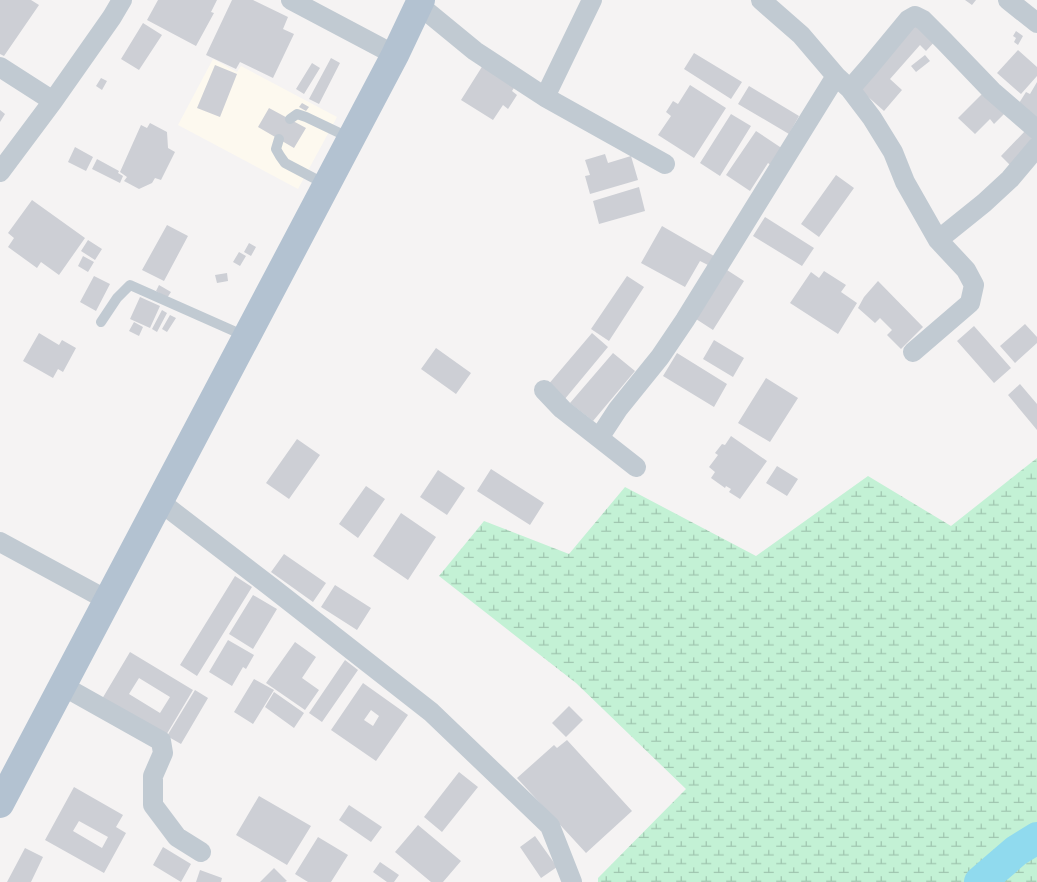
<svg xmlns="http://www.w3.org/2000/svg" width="1037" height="882" viewBox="0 0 1037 882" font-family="'Work Sans',sans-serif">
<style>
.commercial{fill:#fdf9ef}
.wetland{fill:url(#wetland-marsh)}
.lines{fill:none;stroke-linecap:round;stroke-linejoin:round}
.river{stroke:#90daee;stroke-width:32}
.building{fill:#cdcfd5;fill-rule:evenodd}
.service{stroke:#c1cad2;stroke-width:10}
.minor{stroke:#c1cad2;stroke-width:20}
.primary{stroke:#b3c2d1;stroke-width:28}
</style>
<defs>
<pattern id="wetland-marsh" width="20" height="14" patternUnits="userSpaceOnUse" patternTransform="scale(1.25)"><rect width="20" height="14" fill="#c3f1d5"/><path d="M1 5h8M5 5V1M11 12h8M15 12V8" fill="none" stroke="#a0c6b0"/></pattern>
</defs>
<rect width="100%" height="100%" fill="#f5f3f3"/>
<path class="commercial" d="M213,59L237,72L241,66L337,117L298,189L178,125Z"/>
<path class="wetland" d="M1037,458V882H598V878L686,789L576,683L439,576L484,521L569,554L625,487L756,556L868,476L951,526Z"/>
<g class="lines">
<path class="river" d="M980,882L1016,851L1037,838"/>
</g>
<path class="building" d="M0,0H31L39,5L4,56L0,54Z
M158,0H217L211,12L214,13L196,46L147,20Z
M232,0H253L288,17L283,29L294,34L273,78L240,62L236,69L206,55Z
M965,0H976L972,5Z
M916,21L937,39L926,51L920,45L890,79L902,90L884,111L857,87Z
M143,23L162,35L139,70L121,59Z
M1016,31L1023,36L1018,45L1014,42L1016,38L1013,36Z
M1018,50L1037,67V76L1021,94L997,73Z
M694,53L742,82L731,99L684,69Z
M925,55L930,61L916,72L911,66Z
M331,58L340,63L319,104L309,99Z
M485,62L517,83L512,91L517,95L508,109L503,105L493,120L461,100Z
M312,63L320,68L304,94L296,89Z
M215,65L237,74L220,117L197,108Z
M101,78L107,81L102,90L96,86Z
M1037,82V121L1016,108L1026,92L1030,94Z
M690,85L726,108L694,158L658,135L671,116L666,112L673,101L678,104Z
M749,86L799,116L789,134L738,104Z
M985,91L1006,112L994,124L990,119L975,134L958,118Z
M302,103L309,107L306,111L299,107Z
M269,108L306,128L294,148L258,127Z
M0,110L5,114L0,122Z
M731,114L751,126L720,176L700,163Z
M150,123L167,132L168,148L175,152L161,180L155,178L152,183L139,189L124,181L127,177L120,172L141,125L147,128Z
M1026,130L1037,141L1012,167L1001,156Z
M756,131L783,149L772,166L768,163L750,191L726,175Z
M75,147L93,157L86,171L68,162Z
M605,154L608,163L631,156L638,180L590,194L585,176L590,175L585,160Z
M97,159L119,171L118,173L123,176L120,183L92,169Z
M836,175L854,188L819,237L801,224Z
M639,187L645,211L599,224L593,201Z
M32,200L85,238L59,275L41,262L37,268L8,247L14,238L8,233Z
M765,217L814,248L802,266L753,236Z
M167,225L188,236L164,281L142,270Z
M662,226L714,256L708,265L700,261L685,287L641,263Z
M88,240L102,249L95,260L81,251Z
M249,243L256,247L251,256L244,252Z
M239,252L246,256L240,266L233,262Z
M83,256L94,262L88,272L78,266Z
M727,270L744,281L713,330L696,319Z
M824,271L846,285L841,292L857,303L838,334L790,303L811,272L819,278Z
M227,273L228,281L217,283L215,275Z
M94,276L110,284L96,311L80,302Z
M627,276L644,287L609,341L591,329Z
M878,281L923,327L901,349L887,335L892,330L880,318L875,323L858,308L864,297Z
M159,285L171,292L167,298L156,291Z
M140,297L160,306L150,328L130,319Z
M162,310L167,313L157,332L152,329Z
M170,315L176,318L167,332L162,329Z
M134,322L143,327L139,336L129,331Z
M1025,324L1037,337V343L1015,363L1000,346Z
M974,326L1011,368L994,383L957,341Z
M39,333L59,345L62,340L76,348L63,372L58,369L53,378L23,361Z
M592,333L608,347L564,400L547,386Z
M714,340L744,358L733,377L703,359Z
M436,348L471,373L456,394L421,369Z
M613,353L635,371L593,421L570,403Z
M677,353L727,384L714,407L663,376Z
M766,378L798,398L770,442L738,423Z
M1020,384L1037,404V430L1008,395Z
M731,436L767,461L740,499L729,492L731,489L726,486L725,488L711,478L715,472L709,467L718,455L715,453L722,444L725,445Z
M297,439L320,455L289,499L266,483Z
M777,466L798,479L787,496L766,483Z
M491,469L544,503L530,525L477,491Z
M438,470L465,488L447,515L420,497Z
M366,486L385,499L358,538L339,524Z
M401,513L436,537L408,580L373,556Z
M284,554L326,583L313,602L271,572Z
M235,576L252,587L197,676L180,665Z
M335,585L371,608L357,630L321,607Z
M253,595L277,609L253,649L229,634Z
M228,640L254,655L246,669L243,667L232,686L209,672Z
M295,642L316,657L302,678L319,690L305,710L266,683Z
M130,652L193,690L165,737L102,699ZM139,678L170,697L160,713L129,694Z
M345,660L358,670L322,722L309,713Z
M254,679L274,690L253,724L234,712Z
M363,683L408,715L376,761L331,730ZM371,710L379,716L373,726L364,720Z
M195,690L208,698L181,744L167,736Z
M274,692L304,713L294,728L265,707Z
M569,706L583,720L566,737L552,723Z
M567,740L632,811L586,853L517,778L554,745L557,748Z
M459,772L478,787L442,832L424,817Z
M74,787L123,815L116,827L126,833L104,873L45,840ZM79,821L108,837L102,848L73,831Z
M259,796L311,826L287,865L236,835Z
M349,805L382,827L371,842L339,820Z
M418,825L461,861L443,882H431L395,852Z
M535,836L557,867L541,878L520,847Z
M318,837L348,855L331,882H308L295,874Z
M163,847L191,864L181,882L153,865Z
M25,848L43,857L31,882H7Z
M380,862L399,875L394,882H387L373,872Z
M274,868L287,881L285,882H260Z
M200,870L222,878L221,882H196Z"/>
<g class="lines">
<path class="service" d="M290,119L297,114L306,117L350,138
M279,139L276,149L280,156L285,163L325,184
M101,322L117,298L130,285L245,336"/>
<path class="minor" d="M291,0L395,55
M761,0L801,35L836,76L850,89L872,118L893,152L905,182L938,240L966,270L974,285L970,303L913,352
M1008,0L1037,23
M419,5L475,51L545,97L665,164
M0,67L53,101
M850,89L870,66L908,20L915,16L923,20L944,41L992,91L1037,130
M545,97L592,0
M0,172L53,101L112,17L122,0
M938,240L984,203L1010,179L1037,147
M544,390L562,409L636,467
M599,438L618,409L660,357L685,320L836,76
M159,501L275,590L431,712L550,826L572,882
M0,542L107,600
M63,686L161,741L163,753L153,776V805L177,837L201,852"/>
<path class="primary" d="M0,804L395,55L421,0"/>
</g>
</svg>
